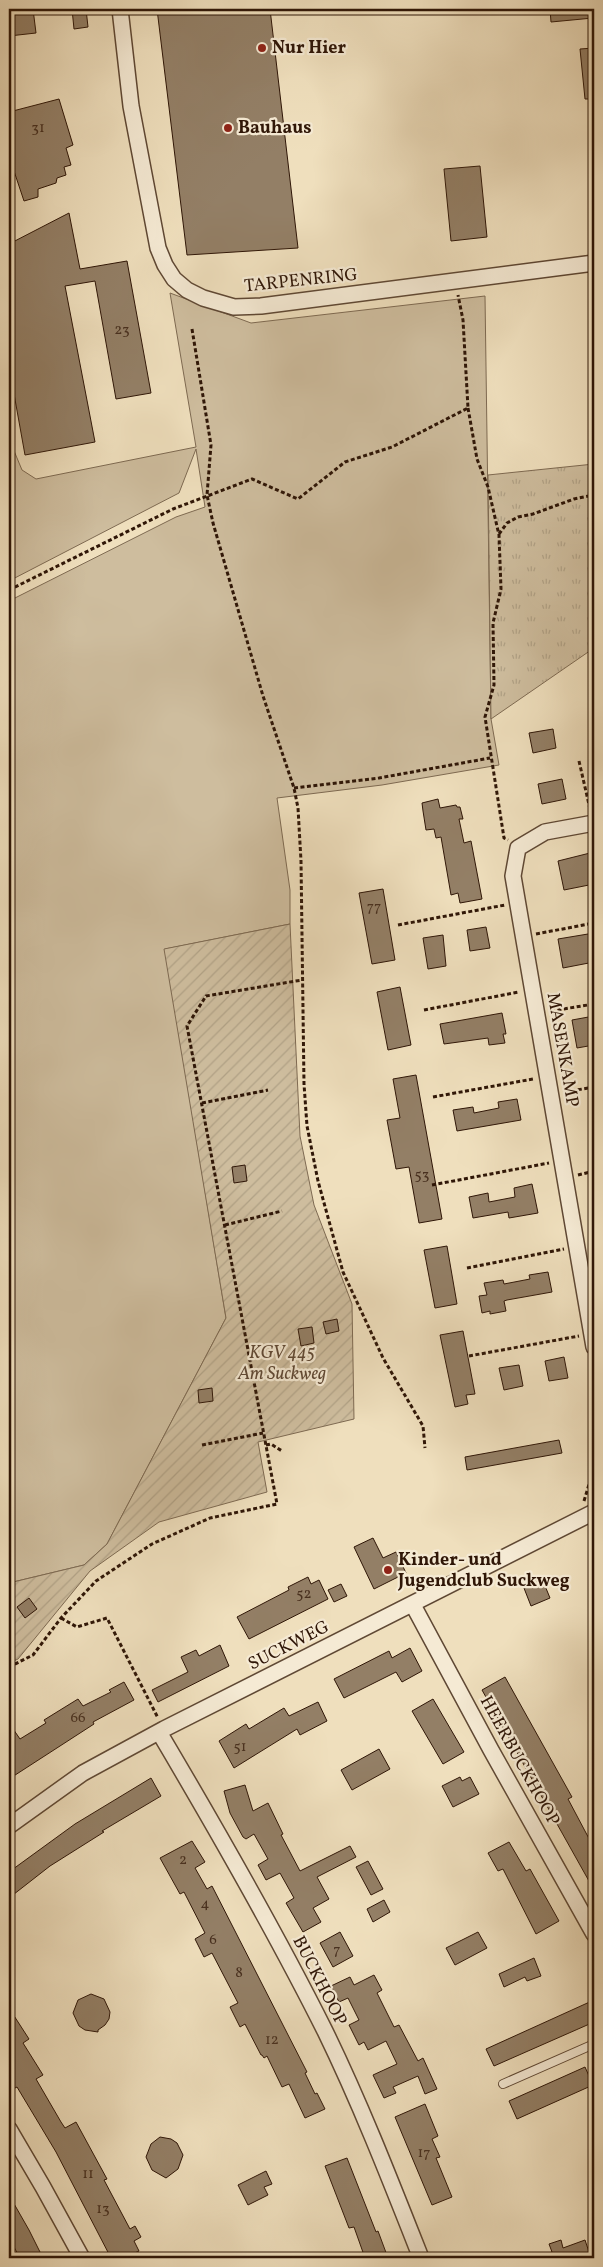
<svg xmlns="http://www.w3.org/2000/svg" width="603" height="2267" viewBox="0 0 603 2267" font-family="Vollkorn,serif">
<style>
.grass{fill:#cebd9e;stroke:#7e6a52}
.park{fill:url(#park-tufts);stroke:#7e6a52}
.garden{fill:url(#garden-furrows);stroke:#7e6a52}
.building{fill:#937f66;stroke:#2f1607}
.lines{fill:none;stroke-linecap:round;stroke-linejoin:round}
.service-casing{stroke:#5f4834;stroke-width:10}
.minor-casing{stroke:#5f4834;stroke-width:18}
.path{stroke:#2f1607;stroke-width:3;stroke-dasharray:4 2.5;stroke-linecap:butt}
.service{stroke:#f5ead4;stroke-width:8}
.minor{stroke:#f5ead4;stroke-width:15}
.poi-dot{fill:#8f2418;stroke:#f5ead4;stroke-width:2}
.labels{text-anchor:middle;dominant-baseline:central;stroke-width:4.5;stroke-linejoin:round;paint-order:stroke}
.number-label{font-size:15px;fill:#48301f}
.poi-label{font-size:18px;font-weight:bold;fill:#2f1607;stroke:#f5ead4;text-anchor:start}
.street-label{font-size:18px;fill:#2f1607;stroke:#f5ead4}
.park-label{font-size:18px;font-style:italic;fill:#5f4834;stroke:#f5ead4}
</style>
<defs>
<pattern id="park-tufts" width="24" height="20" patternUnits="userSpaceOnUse" patternTransform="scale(1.25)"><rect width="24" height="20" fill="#cebd9e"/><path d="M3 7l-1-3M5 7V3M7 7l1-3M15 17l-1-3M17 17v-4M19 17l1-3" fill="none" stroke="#b1a287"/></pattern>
<pattern id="garden-furrows" width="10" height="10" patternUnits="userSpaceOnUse" patternTransform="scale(1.25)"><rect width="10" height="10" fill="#cebd9e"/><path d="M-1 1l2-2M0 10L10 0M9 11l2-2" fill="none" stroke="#b1a287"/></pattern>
</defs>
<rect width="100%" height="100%" fill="#efdfbd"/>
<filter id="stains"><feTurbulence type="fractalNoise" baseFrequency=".004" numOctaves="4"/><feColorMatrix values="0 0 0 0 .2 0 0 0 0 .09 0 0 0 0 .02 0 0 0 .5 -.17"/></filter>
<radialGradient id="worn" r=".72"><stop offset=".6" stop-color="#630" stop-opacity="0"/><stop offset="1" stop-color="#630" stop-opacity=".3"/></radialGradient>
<path class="grass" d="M170,293L251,323L485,296L491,719L499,765L382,785L277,798L290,890V924L165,949L226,1318L107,1544L84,1565L9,1583V601L176,517L205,507L196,449L179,493L9,581V418L12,446L22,470L36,479L196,447Z"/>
<path class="park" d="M594,464V648L491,719L488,475Z"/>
<path class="garden" d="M290,924L300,1136L314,1205L352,1304L354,1419L258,1442L267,1492L159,1522L90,1571L18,1659L9,1663V1583L84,1565L107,1544L226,1318L164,949Z"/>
<path class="building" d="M9,9H33L36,33L9,36Z
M72,9H86L88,27L74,29Z
M157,9H270L298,248L187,255Z
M550,9H592L593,18L551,22Z
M594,48V99H585L580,49Z
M59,99L73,145L66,148L71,165L64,167L66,175L57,178L56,183L38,189V197L24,201L12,165L9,166V112Z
M480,166L487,237L451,241L444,169Z
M69,213L80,269L127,261L151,393L116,399L95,281L65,286L95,442L25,455L9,366V244Z
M553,729L556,748L533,753L529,733Z
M562,779L566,799L542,804L538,784Z
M438,799L440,808L456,805L457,807H460L463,819H459L464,843L471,841L482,899L460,903L458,893L451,895L441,837L436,838L434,829L426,830L423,811L422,803Z
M594,852V884L564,890L558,861Z
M383,889L395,960L372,964L359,893Z
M486,927L490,948L470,951L467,930Z
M594,933V962L563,968L558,939Z
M443,935L446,966L428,969L423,938Z
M400,987L411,1045L388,1050L377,992Z
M502,1013L506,1034H503L505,1043L489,1045L488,1038L444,1044L440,1024Z
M594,1016V1045L577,1048L572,1020Z
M416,1075L442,1219L419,1223L409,1167L396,1169L387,1120L400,1118L393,1079Z
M517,1099L521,1120L457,1131L453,1110L473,1107L474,1113L499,1108L498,1102Z
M245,1165L247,1181L234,1183L232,1167Z
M532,1184L538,1213L509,1218L508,1212L473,1218L469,1197L488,1193L489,1202L515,1197L514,1188Z
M447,1246L457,1304L435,1308L424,1250Z
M548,1272L552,1292L507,1300L504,1301L506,1311L490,1314V1311L482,1313L479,1296L487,1295L484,1283L503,1280L504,1284L530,1279L529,1275Z
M337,1319L339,1331L326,1334L323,1322Z
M312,1327L314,1343L301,1346L298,1329Z
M463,1331L475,1394L466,1395L468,1404L455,1407L440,1335Z
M564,1357L568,1378L549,1381L545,1361Z
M519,1365L523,1386L504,1390L499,1368Z
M212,1388L213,1401L199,1403L198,1390Z
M559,1440L562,1453L467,1470L465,1457Z
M373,1538L383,1558L396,1552L406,1573L374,1589L354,1547Z
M541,1576L550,1598L531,1606L522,1583Z
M308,1577L311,1584L319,1580L328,1599L249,1639L237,1617L289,1590L288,1587Z
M341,1584L347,1596L334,1602L328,1590Z
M29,1598L37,1609L25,1618L17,1607Z
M220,1645L229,1666L158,1702L152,1690L188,1672L181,1657L196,1650L199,1656Z
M410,1648L422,1671L402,1682L396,1672L344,1698L334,1679L389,1651L392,1658Z
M505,1677L572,1797L568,1799L594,1848V1890L482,1690Z
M124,1682L134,1700L93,1722L94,1724L9,1779V1723L20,1739L46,1723L44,1720L78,1699L83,1706L111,1692L109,1690Z
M433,1699L464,1752L443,1764L412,1711Z
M318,1702L327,1721L300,1735L297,1729L234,1768L219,1741L246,1724L249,1729L284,1708L289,1716Z
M379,1749L390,1769L352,1790L341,1770Z
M460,1777L462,1781L470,1777L479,1794L453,1807L442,1786Z
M151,1778L161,1796L102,1831L104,1832L50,1866L9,1898V1872L75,1824Z
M245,1785L253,1811L268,1803L283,1834L281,1835L300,1871L350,1846L356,1857L317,1877L329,1899L313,1908L321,1922L303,1932L286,1903L294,1898L280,1873L266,1880L258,1865L268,1859L254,1834L246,1839L243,1837L230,1813L224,1791Z
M192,1841L205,1862L195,1868L207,1889L212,1886L307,2072L305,2073L315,2094L317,2093L325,2109L305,2118L289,2084L282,2087L267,2056L264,2058L262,2055H261L245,2024L240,2027L230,2007L238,2003L212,1953L204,1957L195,1939L205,1933L184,1892L180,1894L160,1858Z
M509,1842L526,1871L530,1869L559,1921L536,1934L503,1869L498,1871L488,1853Z
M368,1861L383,1889L371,1895L356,1867Z
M384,1900L390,1912L373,1922L367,1909Z
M340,1932L353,1956L333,1967L320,1943Z
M478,1932L487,1948L455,1965L446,1948Z
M534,1958L541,1976L527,1981L525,1977L504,1987L499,1974Z
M374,1975L382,1990L377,1993L394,2027L399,2025L418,2061L423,2058L437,2089L425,2094L418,2076L393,2087L396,2093L384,2098L373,2075L397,2064L386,2041L368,2050L364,2042L359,2045L349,2025L359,2020L348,1998L339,2002L331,1986L350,1977L354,1985Z
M91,1994L104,1999L110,2012L109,2019L105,2025L98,2030V2032L85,2030L79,2026L73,2013L78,2000Z
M594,2000V2022L494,2066L486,2049Z
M9,2008L29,2039L23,2043L43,2075L36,2079L61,2122L65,2128L76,2122L107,2179L104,2180L130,2229L135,2226L141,2237L134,2241L139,2251L124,2258H111L56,2152L17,2087L13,2089L9,2082Z
M585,2067L593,2085L517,2119L509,2101Z
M425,2104L438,2136L432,2139L440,2157L436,2158L452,2197L432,2205L395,2117Z
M160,2137L171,2139L177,2143L183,2155L178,2169L166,2178L152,2170L146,2157L151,2144Z
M347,2158L376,2232L378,2231L388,2258H365L354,2227L349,2228L325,2166Z
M266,2171L272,2184L264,2187L268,2195L248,2205L238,2185Z
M9,2195L29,2230L43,2258H20L9,2238Z
M561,2240L563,2248L585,2240L591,2258H539V2256L552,2252L549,2244Z"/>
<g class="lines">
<defs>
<path id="service" d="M503,2084L594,2044"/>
<path id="minor" d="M120,9L131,106L158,248L165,265L174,279L187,290L203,298L234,307L261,306L594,263
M594,823L545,832L518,848L513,876L594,1347
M413,1605L491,1750L594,1934
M159,1732C217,1830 274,1929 325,2031C361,2105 391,2182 421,2258
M9,1826L83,1773L164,1729L594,1512
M9,2129L43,2187L82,2258"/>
</defs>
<use href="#service" class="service-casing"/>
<use href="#minor" class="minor-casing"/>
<path class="path" d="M192,329L211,445L207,495L213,523L263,696L294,788L298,808L301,861L304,1084L307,1126L318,1181L343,1272L383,1358L423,1426L425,1448
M468,408L477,459L488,487L499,535L501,589L493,623L494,685L485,717L504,838L508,840
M499,534L507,523L518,517L533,514L574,499L594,495
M9,590L173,509L252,479L298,499L345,462L392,447L468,408L463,320L458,295
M579,761L590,809
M294,788L379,778L490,758
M398,925L505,905
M536,934L594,923
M424,1010L519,992
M551,1011L594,1004
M565,1092L594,1087
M433,1097L533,1079
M202,1103L268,1090
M578,1175L594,1171
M432,1185L549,1163
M225,1225L282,1211
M467,1268L564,1249
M469,1356L579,1336
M202,1445L263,1433
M266,1445L271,1444L282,1451
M584,1501L594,1468
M61,1618L77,1627L107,1618L158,1718
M9,1667L33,1655L61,1618L96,1581L152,1544L210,1518L277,1504L187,1026L206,996L302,980"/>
<use href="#service" class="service"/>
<use href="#minor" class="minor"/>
</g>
<g class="poi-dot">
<circle cx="262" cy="48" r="5"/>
<circle cx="228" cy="128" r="5"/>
<circle cx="388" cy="1570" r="5"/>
</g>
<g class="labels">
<g class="number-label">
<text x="38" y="128">31</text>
<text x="122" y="330">23</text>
<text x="374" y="907">77</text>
<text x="422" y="1175">53</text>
<text x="304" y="1594">52</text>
<text x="78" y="1718">66</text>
<text x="240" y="1747">51</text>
<text x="183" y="1860">2</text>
<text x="205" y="1904">4</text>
<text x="213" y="1940">6</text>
<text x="337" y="1950">7</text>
<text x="239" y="1973">8</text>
<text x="272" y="2040">12</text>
<text x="424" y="2153">17</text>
<text x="88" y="2174">11</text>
<text x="103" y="2209">13</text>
</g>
<g class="poi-label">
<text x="272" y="48">Nur Hier</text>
<text x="238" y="128">Bauhaus</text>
<text x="398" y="1560">Kinder- und<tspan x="398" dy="21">Jugendclub Suckweg</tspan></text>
</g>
<g class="street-label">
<text transform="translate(301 281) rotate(-6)">TARPENRING</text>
<text transform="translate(562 1050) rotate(80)">MASENKAMP</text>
<text transform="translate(289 1646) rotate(-27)">SUCKWEG</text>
<text transform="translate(519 1761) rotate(61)">HEERBUCKHOOP</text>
<text transform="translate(319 1981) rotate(63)">BUCKHOOP</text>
</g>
<g class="park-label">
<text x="282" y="1353">KGV 445<tspan x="282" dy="21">Am Suckweg</tspan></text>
</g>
</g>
<rect width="603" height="2267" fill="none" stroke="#efdfbd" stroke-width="30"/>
<rect x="10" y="10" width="583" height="2247" fill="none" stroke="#2f1607" stroke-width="2.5"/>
<rect x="15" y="15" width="573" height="2237" fill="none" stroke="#2f1607"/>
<rect width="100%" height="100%" filter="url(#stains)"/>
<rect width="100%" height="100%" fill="url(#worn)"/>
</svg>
